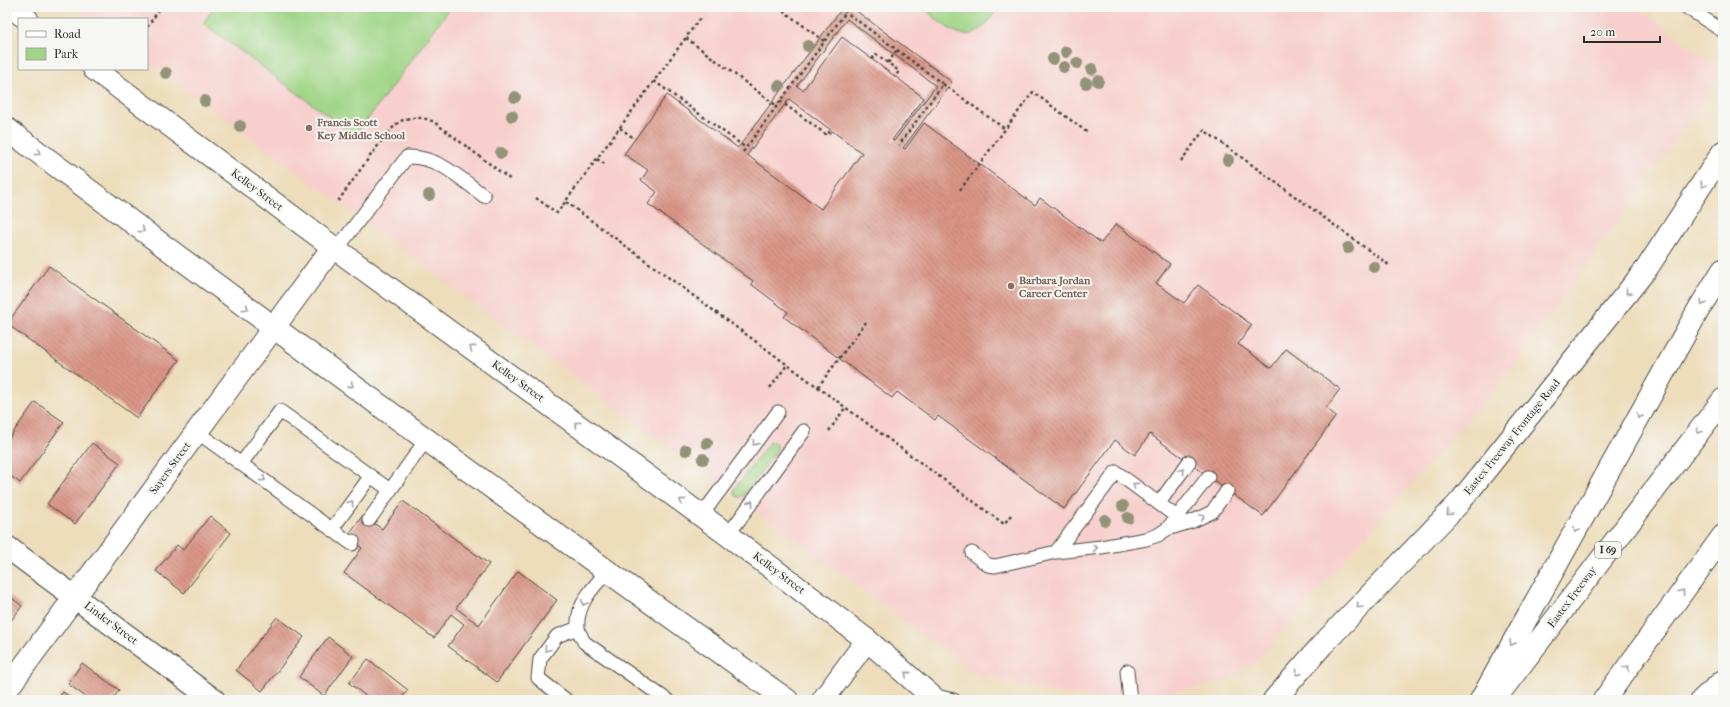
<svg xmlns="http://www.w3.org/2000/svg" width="1730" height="707" viewBox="0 0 1730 707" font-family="'IM FELL French Canon',serif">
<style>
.built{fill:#f7d0cd}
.green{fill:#a0d587;stroke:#668059}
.building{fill:url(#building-back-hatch);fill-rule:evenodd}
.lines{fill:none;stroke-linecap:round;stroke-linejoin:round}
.service-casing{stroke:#484641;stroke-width:15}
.minor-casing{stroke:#484641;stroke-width:24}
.secondary-casing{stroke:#484641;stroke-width:24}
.motorway-casing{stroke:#484641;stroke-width:24}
.path{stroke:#484641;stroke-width:2.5;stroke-dasharray:3 3;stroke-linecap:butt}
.service{stroke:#fff;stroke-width:13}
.minor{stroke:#fff;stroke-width:22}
.secondary{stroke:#fff;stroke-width:22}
.motorway{stroke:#fff;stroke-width:22}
.tree{fill:#929378}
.oneway{stroke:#a0a0a0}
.education-dot{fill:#8d6e63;stroke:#f6f6f2;stroke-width:1.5}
.labels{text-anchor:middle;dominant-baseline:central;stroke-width:4;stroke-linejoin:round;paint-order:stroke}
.shield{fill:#f6f6f2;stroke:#686867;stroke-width:1}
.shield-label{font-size:10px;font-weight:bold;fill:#2b2b2b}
.education-label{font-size:11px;font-weight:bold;fill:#785e54;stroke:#f6f6f2;text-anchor:start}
.street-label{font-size:11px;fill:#2b2b2b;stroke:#f6f6f2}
</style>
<defs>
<pattern id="building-back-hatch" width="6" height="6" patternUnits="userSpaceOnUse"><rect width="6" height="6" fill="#da9587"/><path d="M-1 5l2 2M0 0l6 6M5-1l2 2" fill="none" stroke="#b17a6f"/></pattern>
</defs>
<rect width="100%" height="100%" fill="#f6f6f2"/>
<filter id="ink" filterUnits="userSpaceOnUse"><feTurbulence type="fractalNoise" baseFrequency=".025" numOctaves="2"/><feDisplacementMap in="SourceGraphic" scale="8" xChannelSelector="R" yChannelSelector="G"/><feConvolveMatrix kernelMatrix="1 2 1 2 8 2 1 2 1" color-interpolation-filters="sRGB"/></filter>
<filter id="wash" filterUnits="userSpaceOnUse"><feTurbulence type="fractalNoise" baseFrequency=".012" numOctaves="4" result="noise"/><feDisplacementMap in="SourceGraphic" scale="16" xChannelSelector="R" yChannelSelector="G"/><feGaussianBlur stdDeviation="0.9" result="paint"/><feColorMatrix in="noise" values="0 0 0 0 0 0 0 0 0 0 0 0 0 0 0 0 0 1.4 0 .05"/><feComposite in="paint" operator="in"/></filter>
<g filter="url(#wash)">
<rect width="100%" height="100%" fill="#edddbb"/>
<path class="built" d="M73,7H1637L1723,72L1510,371L1253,665L1226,680L1198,688L1147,695L1089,698L1039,690L976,674L147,61V19H89Z"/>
<path class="green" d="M214,7H451L355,136L203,23Z
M922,7H998C993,14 988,24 981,29C961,46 937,19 922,7Z
M772,441L777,445V450L744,495L740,497L736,496L734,492L735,488L768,444Z"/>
<g id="blocks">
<path class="building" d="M843,7H851L952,82L903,148L905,149L924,123L1035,205L1040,198L1101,243L1116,224L1170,264L1156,283L1184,303L1198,285L1252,325L1238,344L1271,368L1286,349L1340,389L1326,408L1336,416L1263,516L1150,434L1135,455L1115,440L1064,509L938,416L935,420L897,392L892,398L784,317L788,312L751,284L753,281L648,204L657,192L641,180L648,170L624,154L667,95L738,148ZM847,19L936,86L894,141L892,140L924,98L842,37L803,90L797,86ZM789,99L862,153L821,209L747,155Z
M49,266L179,360L137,418L7,324Z
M35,402L64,422L20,483L7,473V441Z
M92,443L120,463L75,524L47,504Z
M403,501L489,564L456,608L479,625L518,571L557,600L497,682L448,646L464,624L451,614L434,638L344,573L362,548L347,537L363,515L382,529Z
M210,516L231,533L184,593L156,571L177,545L183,550Z
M7,594L22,606L7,626Z
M277,617L304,637L262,691L236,670Z
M328,637L353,656L324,696L299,677Z
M368,659L408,690L400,700H365L367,697L349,683Z
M82,663L119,690L112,700H90L68,684Z
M63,692L74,700H57Z"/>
</g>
</g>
<g filter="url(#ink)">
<use href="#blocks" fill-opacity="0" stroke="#484641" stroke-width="1"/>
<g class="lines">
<defs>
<path id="service" d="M1686,7L1723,31
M337,249L407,157C438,156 460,178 484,196
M197,432L352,544L353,541
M241,464L280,411L390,490
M1159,503L1189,462
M701,516L778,412
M1177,517L1208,477
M369,520L426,440
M332,529L370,477
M1167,529L1193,521L1212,512L1227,491
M728,535L804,431
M972,553L988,565L995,566L1056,552L1101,547L1146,539L1158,535L1167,529L1177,517L1116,472L1056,552
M607,572C593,587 576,605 578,627C578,632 582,637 584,642L667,700
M1127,671L1130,700
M931,695L954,700
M566,700L538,678L540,659L557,636L578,628"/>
<path id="minor" d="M7,547L214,700
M7,689L333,247
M823,700L867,640"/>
<path id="secondary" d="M11,7L27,19
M94,69L333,247L728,535L867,640L936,700
M7,129C265,322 524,513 787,700
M1274,700L1322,645L1459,503L1647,268L1723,152"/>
<path id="motorway" d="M1481,700L1700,307L1723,270
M1494,700L1723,400
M1604,700L1723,536
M1702,700L1723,681"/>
</defs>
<use href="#service" class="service-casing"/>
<use href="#minor" class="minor-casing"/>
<use href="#secondary" class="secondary-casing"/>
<use href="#motorway" class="motorway-casing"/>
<path class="path" d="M778,7L824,41
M839,7L943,84L899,145
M147,27L161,7
M686,38L777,106
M872,59L876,54L899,71L895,77
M888,63L897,50
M654,81L746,148
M943,84L1005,129
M780,101L827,135L831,130
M620,128L635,139
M743,152L846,12
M597,159L606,165
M1181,161L1204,130L1389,265
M960,190L1033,92L1088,133
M536,198L557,213L701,17
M338,201C350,186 387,128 401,121C411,116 424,117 434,122L511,180
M566,202L1004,524L1011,515
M818,387L866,322
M770,388L787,365
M829,431L845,408"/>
<use href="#service" class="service"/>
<use href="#minor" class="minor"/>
<use href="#secondary" class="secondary"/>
<use href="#motorway" class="motorway"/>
</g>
<g class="tree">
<circle cx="808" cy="46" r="6"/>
<circle cx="1066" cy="52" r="6"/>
<circle cx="1053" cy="59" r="6"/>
<circle cx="1077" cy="63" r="6"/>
<circle cx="1064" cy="67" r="6"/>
<circle cx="1092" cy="69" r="6"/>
<circle cx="166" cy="73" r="6"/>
<circle cx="1098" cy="81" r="6"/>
<circle cx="1086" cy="83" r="6"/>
<circle cx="779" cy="86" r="6"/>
<circle cx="515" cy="97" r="6"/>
<circle cx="205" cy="101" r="6"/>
<circle cx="512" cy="116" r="6"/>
<circle cx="240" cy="126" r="6"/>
<circle cx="501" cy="153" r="6"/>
<circle cx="1228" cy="160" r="6"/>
<circle cx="429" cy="195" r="6"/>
<circle cx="1348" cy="248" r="6"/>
<circle cx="1374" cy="267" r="6"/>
<circle cx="707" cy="443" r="6"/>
<circle cx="686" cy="450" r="6"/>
<circle cx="703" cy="459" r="6"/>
<circle cx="1123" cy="506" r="6"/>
<circle cx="1128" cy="518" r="6"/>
<circle cx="1105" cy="520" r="6"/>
</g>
<defs><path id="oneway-chevron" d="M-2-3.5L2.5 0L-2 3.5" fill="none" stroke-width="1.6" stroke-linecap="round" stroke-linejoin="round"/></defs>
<g class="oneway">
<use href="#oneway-chevron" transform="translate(38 153) rotate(37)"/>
<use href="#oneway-chevron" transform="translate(1703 185) rotate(124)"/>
<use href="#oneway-chevron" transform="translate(142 230) rotate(37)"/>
<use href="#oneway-chevron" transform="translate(1628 292) rotate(129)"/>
<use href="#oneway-chevron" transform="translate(1703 303) rotate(121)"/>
<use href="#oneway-chevron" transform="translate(246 308) rotate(37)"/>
<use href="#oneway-chevron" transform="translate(472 348) rotate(-144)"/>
<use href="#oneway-chevron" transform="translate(351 385) rotate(36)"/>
<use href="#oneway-chevron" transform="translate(1639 416) rotate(119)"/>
<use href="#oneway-chevron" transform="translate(577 424) rotate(-144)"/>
<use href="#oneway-chevron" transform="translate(1699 431) rotate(127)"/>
<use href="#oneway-chevron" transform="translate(755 443) rotate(127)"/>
<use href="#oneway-chevron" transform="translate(1182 471) rotate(-54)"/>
<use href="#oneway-chevron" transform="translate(263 479) rotate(36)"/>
<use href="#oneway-chevron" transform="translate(1135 485) rotate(-144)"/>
<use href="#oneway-chevron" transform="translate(682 501) rotate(-144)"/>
<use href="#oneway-chevron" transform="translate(351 503) rotate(-54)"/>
<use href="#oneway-chevron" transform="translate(751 503) rotate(-54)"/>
<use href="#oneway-chevron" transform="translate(1449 513) rotate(134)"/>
<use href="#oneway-chevron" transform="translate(1202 517) rotate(-27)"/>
<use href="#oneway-chevron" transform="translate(1576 530) rotate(119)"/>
<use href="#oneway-chevron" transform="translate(1095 548) rotate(-6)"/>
<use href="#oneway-chevron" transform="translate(1682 592) rotate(-54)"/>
<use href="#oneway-chevron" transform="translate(584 603) rotate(117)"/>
<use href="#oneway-chevron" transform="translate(1359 606) rotate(134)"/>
<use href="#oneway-chevron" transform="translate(1512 643) rotate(119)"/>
<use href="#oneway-chevron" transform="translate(547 649) rotate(127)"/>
<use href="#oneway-chevron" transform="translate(1627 668) rotate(-54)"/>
<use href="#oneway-chevron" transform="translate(1298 673) rotate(131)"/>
<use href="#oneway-chevron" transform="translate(907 674) rotate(-139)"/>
</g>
</g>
<g class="education-dot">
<circle cx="309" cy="128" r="4"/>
<circle cx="1011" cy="286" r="4"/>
</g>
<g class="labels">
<rect class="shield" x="1595" y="542" width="26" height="16" rx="3"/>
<g class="shield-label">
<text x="1608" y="550">I 69</text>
</g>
<g class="education-label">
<text x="317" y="122">Francis Scott<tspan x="317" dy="13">Key Middle School</tspan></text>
<text x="1019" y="280">Barbara Jordan<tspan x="1019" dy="13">Career Center</tspan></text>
</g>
<g class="street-label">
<text transform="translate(257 190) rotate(37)">Kelley Street</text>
<text transform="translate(518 381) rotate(36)">Kelley Street</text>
<text transform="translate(1512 437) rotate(-51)">Eastex Freeway Frontage Road</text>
<text transform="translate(170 468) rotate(-54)">Sayers Street</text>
<text transform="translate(779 573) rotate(37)">Kelley Street</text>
<text transform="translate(1572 597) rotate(-53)">Eastex Freeway</text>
<text transform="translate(111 623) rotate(37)">Linder Street</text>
</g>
</g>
<rect width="1730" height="707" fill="none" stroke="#f6f6f2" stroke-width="24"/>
<rect x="18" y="18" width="130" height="52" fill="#f6f6f2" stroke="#a5a5a2"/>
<rect x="26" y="31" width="20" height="6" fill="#ffffff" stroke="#a5a5a2"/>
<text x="54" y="38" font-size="12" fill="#2b2b2b">Road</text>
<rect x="26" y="48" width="20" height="12" fill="#a0d587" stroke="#a5a5a2"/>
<text x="54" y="58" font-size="12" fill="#2b2b2b">Park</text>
<path d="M1584 36v6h76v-6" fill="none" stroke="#2b2b2b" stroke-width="2"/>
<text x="1590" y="36" font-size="12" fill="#2b2b2b" stroke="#f6f6f2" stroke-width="3" paint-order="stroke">20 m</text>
</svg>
